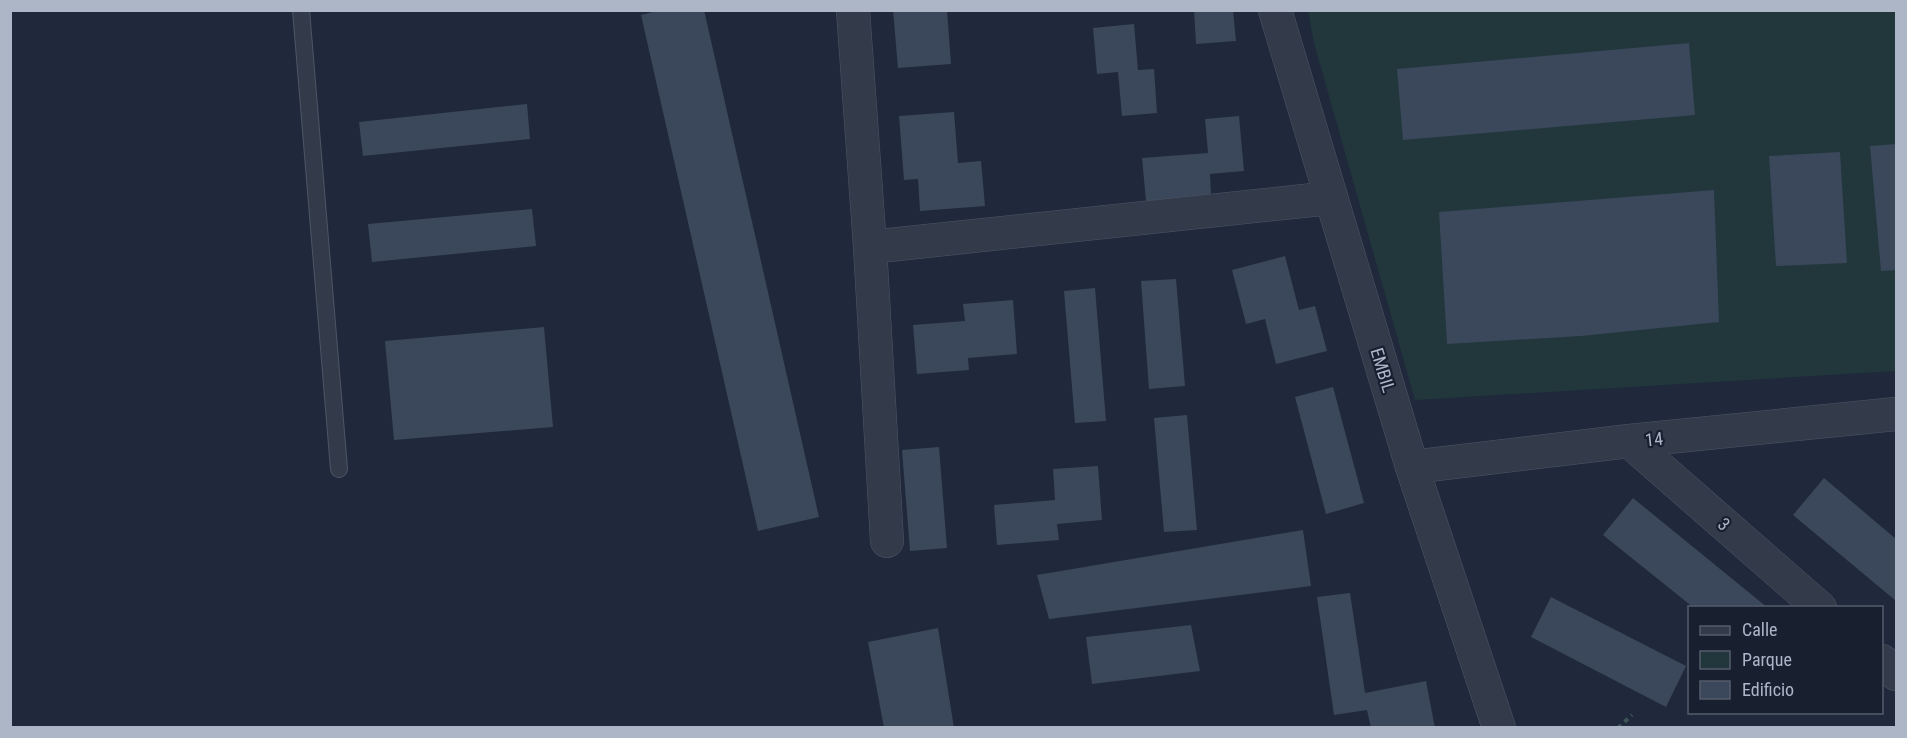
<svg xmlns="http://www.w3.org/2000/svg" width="1907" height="738" viewBox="0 0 1907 738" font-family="'Roboto Condensed',sans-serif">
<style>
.green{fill:#21373c}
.building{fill:#3b475b}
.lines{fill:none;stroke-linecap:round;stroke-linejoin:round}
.service-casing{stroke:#4d5665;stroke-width:18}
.minor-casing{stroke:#4d5665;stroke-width:34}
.tertiary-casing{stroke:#4d5665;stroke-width:34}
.path{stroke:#3f5459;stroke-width:4;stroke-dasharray:4.5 4.5;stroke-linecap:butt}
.service{stroke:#333b4b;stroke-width:16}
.minor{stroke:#333b4b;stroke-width:33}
.tertiary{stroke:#333b4b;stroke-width:33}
.labels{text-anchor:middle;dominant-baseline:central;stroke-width:4.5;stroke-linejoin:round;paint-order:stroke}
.street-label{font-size:18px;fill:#adb6c7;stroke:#18202f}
</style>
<rect width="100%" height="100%" fill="#1f293b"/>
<path class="green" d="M1308,11H1896V371L1415,400L1314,43Z"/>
<path class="building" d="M661,10H704L819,517L758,531L641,15Z
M893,10H947L951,64L898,68Z
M1194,10H1233L1236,41L1196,44Z
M1134,24L1138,70L1154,69L1157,113L1122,116L1118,72L1097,74L1093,28Z
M1689,43L1695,115L1403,140L1397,69Z
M527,104L530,139L363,156L359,122Z
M954,112L958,163L981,161L985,206L920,211L918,179L904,180L899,116Z
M1239,116L1244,171L1210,174L1211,196L1146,201L1142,158L1208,153L1205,119Z
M1896,144V270L1881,271L1870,146Z
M1840,152L1847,263L1776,266L1769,156Z
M1714,190L1719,322L1581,336L1447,344L1439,212Z
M532,209L536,246L372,262L368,224Z
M1285,256L1299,310L1315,306L1327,351L1276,364L1265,319L1246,324L1232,270Z
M1176,279L1185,386L1149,389L1141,281Z
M1095,288L1106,421L1075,423L1064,291Z
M1013,300L1017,354L968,358L969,370L917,374L913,325L965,321L963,304Z
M544,327L553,427L394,440L385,341Z
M1333,387L1364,503L1326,514L1295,397Z
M1187,415L1197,530L1164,532L1154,418Z
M939,447L947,548L910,551L902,450Z
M1098,466L1102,520L1057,524L1059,540L997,545L994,505L1055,500L1053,469Z
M1824,478L1896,539V601L1793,515Z
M1633,498L1768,608H1694L1603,535Z
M1303,530L1311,586L1049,619L1037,575Z
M1350,593L1365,693L1426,681L1435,728H1371L1367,710L1334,715L1317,597Z
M1551,597L1686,666L1666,707L1531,637Z
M1191,625L1200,671L1092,684L1086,637Z
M938,628L954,728H884L868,642Z"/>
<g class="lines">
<defs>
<path id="service" d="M301,10L339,469"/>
<path id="minor" d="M853,10L870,247L887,541
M870,247L1331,198
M1629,441L1820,608
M1412,467L1629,441L1896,414
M1882,661L1896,674"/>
<path id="tertiary" d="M1275,10L1412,467L1499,728"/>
</defs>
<use href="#service" class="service-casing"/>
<use href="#minor" class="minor-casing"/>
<use href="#tertiary" class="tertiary-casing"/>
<path class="path" d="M1618,728L1632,715"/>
<use href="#service" class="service"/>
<use href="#minor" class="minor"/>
<use href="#tertiary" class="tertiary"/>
</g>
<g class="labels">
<g class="street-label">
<text transform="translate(1383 370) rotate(73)">EMBIL</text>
<text transform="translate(1654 439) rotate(-6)">14</text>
<text transform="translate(1724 524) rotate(41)">3</text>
</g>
</g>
<rect width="1907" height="738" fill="none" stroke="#adb6c7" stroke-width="24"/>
<rect x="1688" y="606" width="195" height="108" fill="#18202f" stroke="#545c6c" stroke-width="1.5"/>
<rect x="1700" y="626" width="30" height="9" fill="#333b4b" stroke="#545c6c" stroke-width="1.5"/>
<text x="1742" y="636" font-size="18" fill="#adb6c7">Calle</text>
<rect x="1700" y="651" width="30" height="18" fill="#21373c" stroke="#545c6c" stroke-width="1.5"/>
<text x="1742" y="666" font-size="18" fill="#adb6c7">Parque</text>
<rect x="1700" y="681" width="30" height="18" fill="#3b475b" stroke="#545c6c" stroke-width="1.5"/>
<text x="1742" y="696" font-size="18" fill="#adb6c7">Edificio</text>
</svg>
